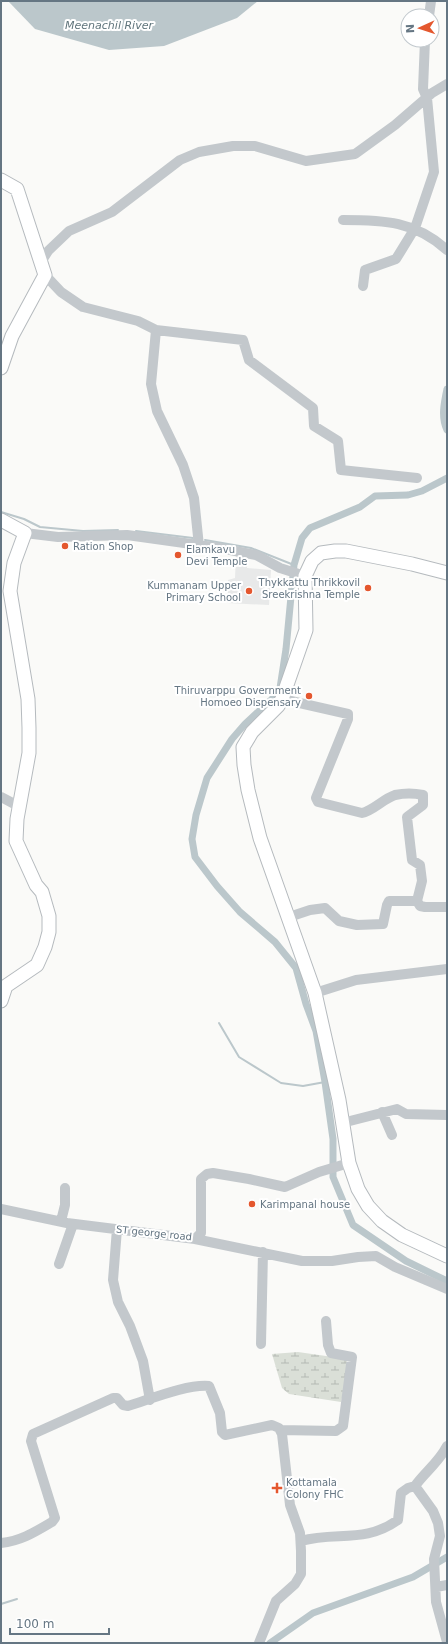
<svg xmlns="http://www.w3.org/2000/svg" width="448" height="1644" viewBox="0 0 448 1644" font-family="'DejaVu Sans',sans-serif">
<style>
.built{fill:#e8e9e9}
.wetland{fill:url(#wetland-marsh)}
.water{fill:#bbc7cb}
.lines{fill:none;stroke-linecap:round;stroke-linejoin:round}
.stream{stroke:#bbc7cb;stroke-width:2}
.canal{stroke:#bbc7cb;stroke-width:7}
.major-casing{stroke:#b5babe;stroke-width:15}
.minor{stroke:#c3c8cc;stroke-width:10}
.major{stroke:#fff;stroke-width:13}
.poi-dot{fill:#e4572e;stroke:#fff;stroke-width:1.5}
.labels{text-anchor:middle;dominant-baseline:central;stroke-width:4;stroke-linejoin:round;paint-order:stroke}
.poi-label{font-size:10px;fill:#657683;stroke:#fff;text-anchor:start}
.street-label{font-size:10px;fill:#657683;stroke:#fff}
.water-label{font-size:11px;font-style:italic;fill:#60757c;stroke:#fff}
</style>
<defs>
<pattern id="wetland-marsh" width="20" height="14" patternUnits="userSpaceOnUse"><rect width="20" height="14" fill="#dadfd7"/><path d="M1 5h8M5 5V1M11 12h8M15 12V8" fill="none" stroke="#b4b9b4"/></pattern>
</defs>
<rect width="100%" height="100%" fill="#fafaf8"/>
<path class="built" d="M236,555H248L247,568L271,570L269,605L227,603L228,580L235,578Z"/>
<path class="wetland" d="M298,1352L347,1359L346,1380L341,1402L289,1394L282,1388L272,1354Z"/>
<path class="water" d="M8,1H258L237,18L164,46L109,50L35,29Z"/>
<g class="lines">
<path class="stream" d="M1,512L24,519L40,527L83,531L118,530
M136,531L193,538
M205,540L251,548L294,565
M219,1023L239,1057L281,1083L303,1086L325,1082
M1,1604L17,1599"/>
<path class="canal" d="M447,389C444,403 441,418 447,430
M447,478L422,491L408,495L375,496L360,507L310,528L302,538L294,565L286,649L280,688L272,699L245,724L232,739L207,778L196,815L192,839L195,857L217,886L240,912L275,942L296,968L306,1004L316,1031L325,1082L333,1139V1177L353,1225L406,1261L447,1281
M270,1643L313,1613L413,1577L447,1557"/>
<defs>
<path id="major" d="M1,180L17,189L45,275L12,336L1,368
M1,520L25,533L14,563L10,591L28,699L29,728V753L17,819L16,841L36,885L42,892L49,916V932L45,947L37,965L6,986L1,1001
M447,573L412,564L346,551H335L321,553L312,561L305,576L306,630L282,699L278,706L252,732L243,747L244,765L248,790L260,838L315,993L339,1100L349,1163L358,1189L368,1206L382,1221L402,1235L447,1256"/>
</defs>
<use href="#major" class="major-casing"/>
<path class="minor" d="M429,16L431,1
M343,220C384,220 415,221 447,250
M41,262L48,251L69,231L112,212L180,160L199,152L233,146H255L306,161L355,154L395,125L432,93L447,84
M45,275L61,292L83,307L138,321L156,330L151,384L157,411L183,465L194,498L199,546
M363,286L365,270L396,259L415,228L434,172L427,98L423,89L425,40
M156,330L243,340L249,360L313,408L314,426L338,441L341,470L417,478
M25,533L58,537L127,535L220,548L256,555L280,568L305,576
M282,699L348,714V719L316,798L318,802L362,813C374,810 383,799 395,795C404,793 414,793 423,795V805L407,817L412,860L420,865L422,881L417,901L420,906L425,907H447
M1,797L20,807
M289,917L310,910L325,908L339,921L357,925L383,924L387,905L389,901H417
M315,993L356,980L447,969
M382,1112L392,1135
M342,1123L397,1109L406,1114L447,1115
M1,1209L67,1223L195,1239L201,1233V1179L207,1174L213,1173L249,1179L285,1187L319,1172L349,1163
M61,1221L65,1205V1188
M117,1229L113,1280L118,1302L130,1326L143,1361L150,1400
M195,1239L302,1261H332L358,1257L376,1256L395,1267L447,1289
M59,1264L73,1224
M261,1344L263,1252
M280,1430L336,1431L343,1426L352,1357L331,1353L328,1345L326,1321
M415,1486C425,1472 439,1462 447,1446
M301,1541C337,1531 364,1544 398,1520L401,1493L408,1488L415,1486L433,1511L438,1523L440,1536L434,1559L436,1602L447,1642
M1,1543C21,1541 35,1532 52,1522L55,1518L31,1441L33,1434L113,1398H117L123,1405L128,1406C151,1399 187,1384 209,1386L220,1413L222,1432L225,1435L272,1425L279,1428L282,1434L290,1505L300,1533L301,1551V1574L295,1584L276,1601L259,1643
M436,1587L447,1585"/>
<use href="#major" class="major"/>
</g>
<g class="poi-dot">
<circle cx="65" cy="546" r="4"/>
<circle cx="178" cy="555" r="4"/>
<circle cx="368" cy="588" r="4"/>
<circle cx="249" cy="591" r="4"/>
<circle cx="309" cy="696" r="4"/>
<circle cx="252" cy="1204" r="4"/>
<path d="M275 1482h4v4h4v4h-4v4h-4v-4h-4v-4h4z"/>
</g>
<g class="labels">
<g class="poi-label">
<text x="73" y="546">Ration Shop</text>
<text x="186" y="549">Elamkavu<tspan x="186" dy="12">Devi Temple</tspan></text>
<text x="360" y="582" text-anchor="end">Thykkattu Thrikkovil<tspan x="360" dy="12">Sreekrishna Temple</tspan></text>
<text x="241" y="585" text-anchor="end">Kummanam Upper<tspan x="241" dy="12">Primary School</tspan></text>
<text x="301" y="690" text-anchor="end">Thiruvarppu Government<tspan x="301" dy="12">Homoeo Dispensary</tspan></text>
<text x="260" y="1204">Karimpanal house</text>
<text x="286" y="1482">Kottamala<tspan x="286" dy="12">Colony FHC</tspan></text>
</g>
<g class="street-label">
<text transform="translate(154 1233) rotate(6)">ST george road</text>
</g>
<g class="water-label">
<text x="109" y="25">Meenachil River</text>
</g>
</g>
<rect width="448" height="1644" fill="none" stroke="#657683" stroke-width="4"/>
<g transform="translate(420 28) rotate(267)"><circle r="19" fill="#ffffff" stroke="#c1c8cd"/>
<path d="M0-3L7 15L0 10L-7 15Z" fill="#e4572e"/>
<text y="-6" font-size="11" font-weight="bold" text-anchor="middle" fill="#657683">N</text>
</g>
<path d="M10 1628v6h99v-6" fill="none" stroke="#657683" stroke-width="2"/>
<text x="16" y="1628" font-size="12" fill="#657683" stroke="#ffffff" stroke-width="3" paint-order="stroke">100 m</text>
</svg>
